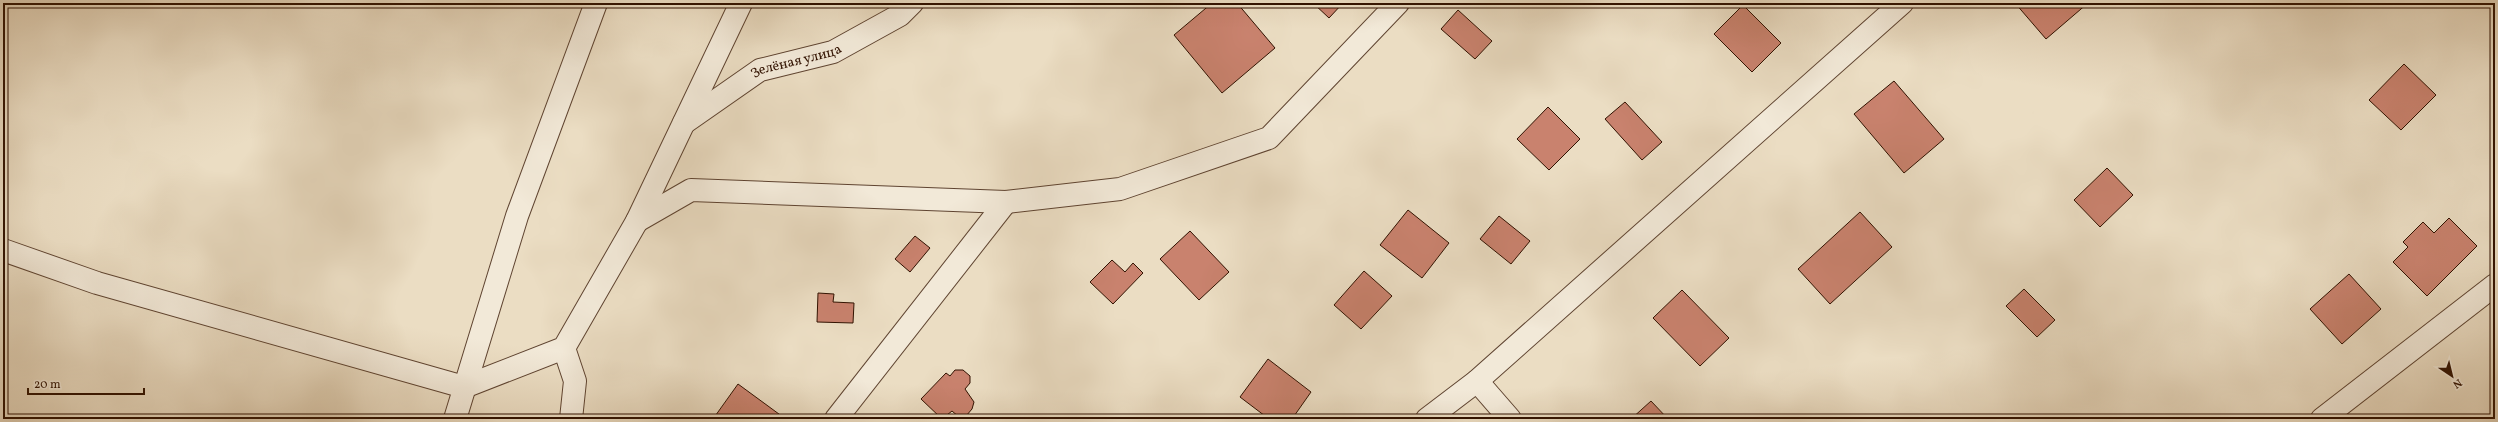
<svg xmlns="http://www.w3.org/2000/svg" width="2498" height="422" viewBox="0 0 2498 422" font-family="Vollkorn,serif">
<style>
.building{fill:#c9826e;stroke:#301100}
.lines{fill:none;stroke-linecap:round;stroke-linejoin:round}
.minor-casing{stroke:#5f4431;stroke-width:24}
.minor{stroke:#f2e9d8;stroke-width:22}
.labels{text-anchor:middle;dominant-baseline:central;stroke-width:3;stroke-linejoin:round;paint-order:stroke}
.street-label{font-size:14px;fill:#301100;stroke:#f2e9d8}
</style>
<rect width="100%" height="100%" fill="#ebddc3"/>
<filter id="stains"><feTurbulence type="fractalNoise" baseFrequency=".005" numOctaves="4"/><feColorMatrix values="0 0 0 0 .2 0 0 0 0 .09 0 0 0 0 .02 0 0 0 .5 -.17"/></filter>
<radialGradient id="worn" r=".72"><stop offset=".6" stop-color="#630" stop-opacity="0"/><stop offset="1" stop-color="#630" stop-opacity=".3"/></radialGradient>
<path class="building" d="M1212,3H1237L1275,48L1222,93L1174,35Z
M1313,3H1343L1329,18Z
M2015,3H2088L2046,39Z
M1743,5L1781,43L1752,72L1714,34Z
M1458,10L1492,41L1475,59L1441,29Z
M2404,64L2436,95L2401,130L2369,100Z
M1894,81L1944,139L1904,173L1854,114Z
M1625,102L1662,142L1642,160L1605,119Z
M1548,107L1580,139L1549,170L1517,139Z
M2107,168L2133,195L2100,227L2074,200Z
M1408,210L1449,243L1422,278L1380,245Z
M1860,212L1892,247L1830,304L1798,269Z
M1499,216L1530,241L1511,264L1480,239Z
M2449,218L2477,246L2427,296L2393,262L2408,247L2403,242L2423,222L2434,233Z
M1190,231L1229,272L1199,300L1160,259Z
M915,236L930,248L910,272L895,259Z
M1112,260L1125,272L1133,263L1143,273L1113,304L1090,282Z
M1364,271L1392,296L1361,329L1334,305Z
M2349,274L2381,309L2342,344L2310,309Z
M2024,289L2055,320L2037,337L2006,306Z
M1682,290L1729,338L1700,366L1653,318Z
M818,293L834,294L833,302L854,303L853,323L817,322Z
M1268,359L1311,392L1292,419H1269L1240,397Z
M955,370H963L970,376V383L965,389L974,402L972,409L966,416L959,417L952,411L942,419L921,399L946,373L950,376Z
M738,384L783,417L781,419H713Z
M1651,401L1668,419H1631Z"/>
<g class="lines">
<defs>
<g id="minor">
<path id="s1" d="M684,123L760,70L833,52L900,15L912,3"/>
<path d="M637,221L691,190L1006,202L1120,189L1269,138L1398,3"/>
<path d="M3,250L97,283L464,387L564,348L637,221L741,3"/>
<path d="M564,348L575,381L571,419"/>
<path d="M1477,381L1510,419"/>
<path d="M455,419L517,216L596,3"/>
<path d="M836,419L1006,202"/>
<path d="M1427,419L1477,381L1902,3"/>
<path d="M2322,419L2495,285"/>
</g>
</defs>
<use href="#minor" class="minor-casing"/>
<use href="#minor" class="minor"/>
</g>
<g class="labels">
<g class="street-label">
<text stroke="none"><textPath href="#s1" startOffset="130">Зелёная улица</textPath></text>
</g>
</g>
<rect width="2498" height="422" fill="none" stroke="#ebddc3" stroke-width="16"/>
<rect x="4" y="4" width="2490" height="414" fill="none" stroke="#301100" stroke-width="2"/>
<rect x="8" y="8" width="2482" height="406" fill="none" stroke="#301100"/>
<g transform="translate(2452 376) rotate(145)" stroke="#f2e9d8" stroke-width="3" paint-order="stroke">
<path d="M0-3L7 15L0 10L-7 15Z" fill="#301100"/>
<text y="-6" font-size="11" font-weight="bold" text-anchor="middle" fill="#301100">N</text>
</g>
<path d="M28 388v6h116v-6" fill="none" stroke="#301100" stroke-width="2"/>
<text x="34" y="388" font-size="12" fill="#301100" stroke="#f2e9d8" stroke-width="3" paint-order="stroke">20 m</text>
<rect width="100%" height="100%" filter="url(#stains)"/>
<rect width="100%" height="100%" fill="url(#worn)"/>
</svg>
